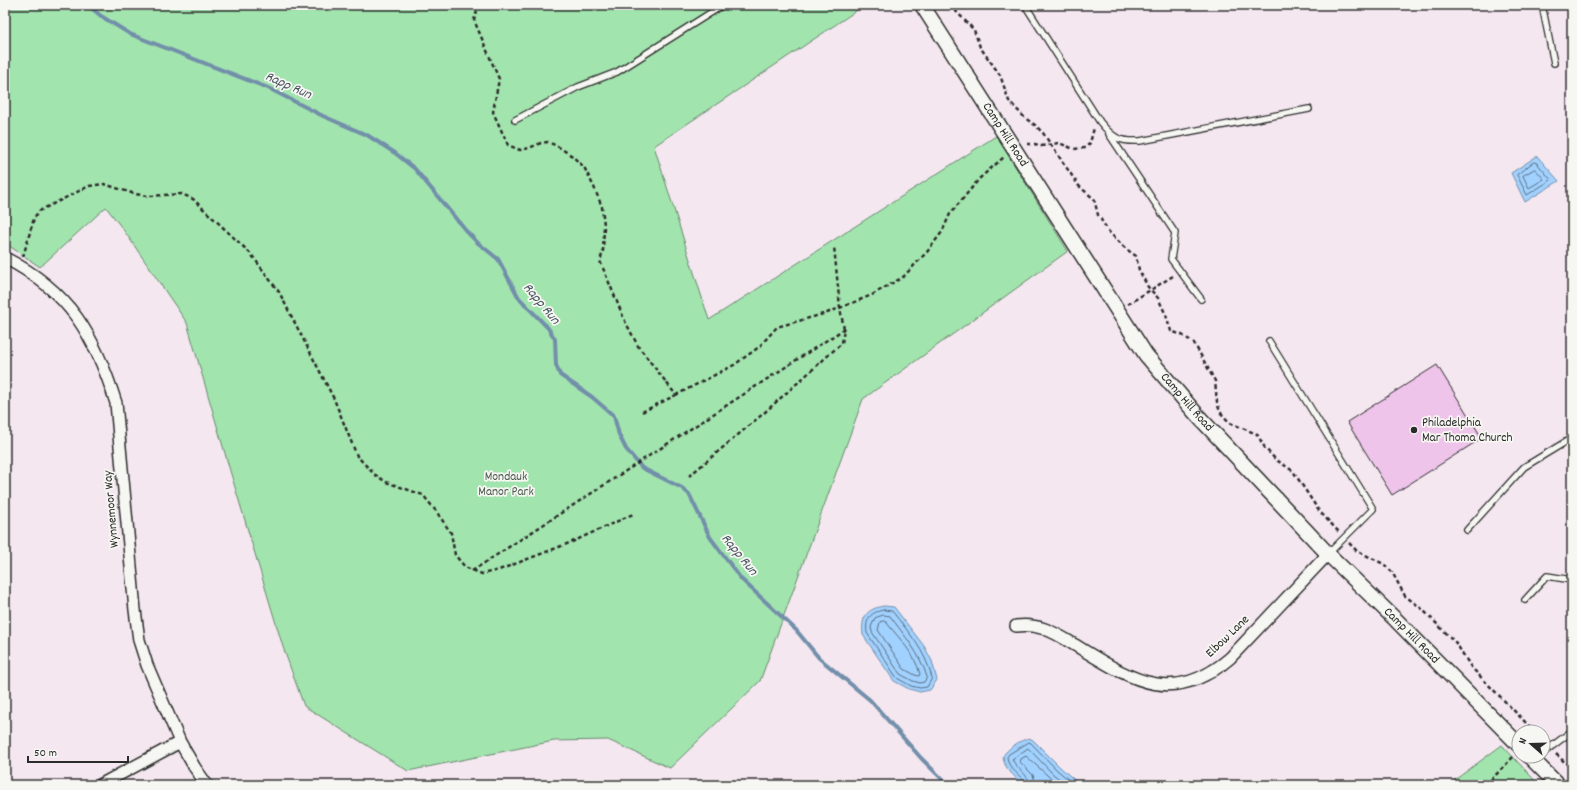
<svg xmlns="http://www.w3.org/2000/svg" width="1577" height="790" viewBox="0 0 1577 790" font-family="Dekko,sans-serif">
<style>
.green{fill:#a2e4ae;stroke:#66886c}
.water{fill:#a1d1fe;stroke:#728faa}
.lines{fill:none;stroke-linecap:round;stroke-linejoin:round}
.shore{stroke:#5a6d7f;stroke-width:1}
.stream{stroke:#728faa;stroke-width:4}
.building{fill:#efc4eb;stroke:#2b2b2b}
.service-casing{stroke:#2b2b2b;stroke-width:8}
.minor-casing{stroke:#2b2b2b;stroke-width:14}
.tertiary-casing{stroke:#2b2b2b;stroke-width:17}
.path{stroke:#2b2b2b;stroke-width:2.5;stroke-dasharray:4 3;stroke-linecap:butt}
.service{stroke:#f6f6f2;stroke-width:5.5}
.minor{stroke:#f6f6f2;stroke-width:11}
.tertiary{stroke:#f6f6f2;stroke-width:14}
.poi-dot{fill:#2b2b2b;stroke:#f6f6f2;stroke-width:1.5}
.labels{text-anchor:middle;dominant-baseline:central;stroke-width:3.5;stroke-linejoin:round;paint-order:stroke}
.street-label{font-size:13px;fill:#2b2b2b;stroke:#f6f6f2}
.poi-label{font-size:13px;fill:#2b2b2b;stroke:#f6f6f2;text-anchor:start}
.park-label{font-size:13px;fill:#49594c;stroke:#f6f6f2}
.water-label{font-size:14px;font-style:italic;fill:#485460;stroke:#f6f6f2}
</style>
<rect width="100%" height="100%" fill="#f4e7f0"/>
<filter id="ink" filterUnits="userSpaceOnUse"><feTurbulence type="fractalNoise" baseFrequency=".025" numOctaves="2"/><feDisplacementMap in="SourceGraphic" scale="8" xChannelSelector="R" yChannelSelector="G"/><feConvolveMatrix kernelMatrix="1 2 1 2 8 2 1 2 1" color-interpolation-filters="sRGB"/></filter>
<g filter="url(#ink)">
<path class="green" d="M5,5H865L654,146L709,320L996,136L1068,251L863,399L760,681L670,768L608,740L554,741L408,771L304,706L283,647L231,474L187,323L125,232L106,207L40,267L5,243V158L8,152L5,150Z
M1502,745L1539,785H1448Z"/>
<path class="water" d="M1537,156L1559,181L1525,202L1511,173Z
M884,606L894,607L924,646L932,661L937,680L930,690L920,692L909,689L894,681L863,635C861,617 866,609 884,606Z
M1029,738L1033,740L1060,767L1080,785H1022C1014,774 1004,770 1003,756C1008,748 1019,741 1029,738Z"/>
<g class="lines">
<path class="shore" d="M1534,162L1537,163L1551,180L1527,195L1517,175Z
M1535,169L1544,179L1529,188L1523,176Z
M884,610L892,611C910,634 925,650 932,678L927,687L920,688L911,686L897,678L867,633C865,619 870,612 884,610Z
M884,615L890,616C904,635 920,653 927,677L924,682L920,683L913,681L900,674L872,632L871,627L875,618Z
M884,621L886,622C899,638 915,654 920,674L919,676L915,675L904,669L878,630L880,622Z
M1025,785C1023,774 1008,771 1007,757L1009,754L1029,742L1031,743L1057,770L1075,785
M1030,785C1029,774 1016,769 1012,759L1028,748L1053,774L1067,785
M1036,785L1033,775L1020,762L1021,759L1026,756L1058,785"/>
<path class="stream" d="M88,5L101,16L130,34L268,88L323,116L367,135L395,153L415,169L466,231L478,243L498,259L519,298L548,328L555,339L556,365L560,375L592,397L614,416L619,435L626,449L642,468L682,488L689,494L710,537L741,579L796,630L819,658L870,700L921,758L948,785"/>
</g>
<path class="building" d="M1437,365L1482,438L1392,495L1347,422Z"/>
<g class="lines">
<defs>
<path id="service" d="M1025,5L1100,122C1113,138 1119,142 1140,141L1309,109
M1542,5L1554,63
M515,120L578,87L617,72L723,5
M1109,134L1175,233L1171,259L1201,299
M1269,341L1373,509L1328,554
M1467,530L1524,467L1572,438
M1525,600L1547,576L1572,580
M1543,753L1572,731"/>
<path id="minor" d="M5,258C70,291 95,336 116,403L135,610L139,640L147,665L180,742L195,768L207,785
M1016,626C1037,623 1052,631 1070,642C1127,676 1169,710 1230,658L1328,554
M100,785L180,742"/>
<g id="tertiary">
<path id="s1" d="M922,5L1146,355L1198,416L1328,554L1396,620L1519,745"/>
<path d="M1529,756L1558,785"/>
</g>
</defs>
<use href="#service" class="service-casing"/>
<use href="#minor" class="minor-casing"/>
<use href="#tertiary" class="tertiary-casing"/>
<path class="path" d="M481,5L477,11L474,20L499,79L493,112L508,145L520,150L529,148L541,143L548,142L557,146L571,155L584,167L594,187L602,207L604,225L603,251L600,261L625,321L638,346L676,395L734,365L759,347L777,327L827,313L872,295L903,277L927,252L942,232L950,214L980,178L1004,157
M950,5L974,30L980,47L1000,75L1009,101L1025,118L1035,125L1043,133L1079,186L1094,199L1098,215L1109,232L1126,249L1136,256L1139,270L1148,287L1158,298L1166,315L1171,331L1182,335L1194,343L1215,381L1217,402L1220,412L1230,423L1257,434L1265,448L1275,459L1293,471L1319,511L1339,532
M1027,144H1035L1041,146L1059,143L1074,149L1085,148L1090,143L1094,128
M23,257L34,218L39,211L89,186L104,184L135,194L149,196L182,194L193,199L251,254L279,292L334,399L357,456L374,474L386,482L423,495L436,511L451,533L455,555L465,567L482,574L499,570L572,542L633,514
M1128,304L1173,276
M642,412L676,395
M689,476L764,413L842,343L844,329L840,308L834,246
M1349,543L1357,551L1384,564L1392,572L1405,596L1420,607L1456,643L1471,667L1535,732
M472,571L844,329
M1556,754L1572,769
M1486,785L1514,756"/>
<use href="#service" class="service"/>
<use href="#minor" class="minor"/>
<use href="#tertiary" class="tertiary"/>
</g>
</g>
<circle class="poi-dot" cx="1414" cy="430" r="4"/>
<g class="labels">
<g class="street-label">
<text stroke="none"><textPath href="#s1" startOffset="154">Camp Hill Road</textPath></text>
<text stroke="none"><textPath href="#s1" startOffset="478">Camp Hill Road</textPath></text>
<text transform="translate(112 509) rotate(-95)">Wynnemoor Way</text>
<text stroke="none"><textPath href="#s1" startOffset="802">Camp Hill Road</textPath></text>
<text transform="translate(1228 637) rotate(-44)">Elbow Lane</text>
</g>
<g class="poi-label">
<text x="1422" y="423">Philadelphia<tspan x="1422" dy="15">Mar Thoma Church</tspan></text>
</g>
<g class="park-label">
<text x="506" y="477">Mondauk<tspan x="506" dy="15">Manor Park</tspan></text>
</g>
<g class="water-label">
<text transform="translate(288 86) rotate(24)">Rapp Run</text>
<text transform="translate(541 304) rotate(50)">Rapp Run</text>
<text transform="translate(739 555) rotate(51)">Rapp Run</text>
</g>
</g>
<rect width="1577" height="790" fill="none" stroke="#f6f6f2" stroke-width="20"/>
<rect x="10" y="10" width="1557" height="770" fill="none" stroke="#2b2b2b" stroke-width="1.5" filter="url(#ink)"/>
<g transform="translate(1531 744) rotate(290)"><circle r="19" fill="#f6f6f2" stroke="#a5a5a2"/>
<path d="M0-3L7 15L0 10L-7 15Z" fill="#2b2b2b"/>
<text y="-6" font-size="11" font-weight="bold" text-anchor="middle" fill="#2b2b2b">N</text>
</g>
<path d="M28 756v6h100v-6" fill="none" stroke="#2b2b2b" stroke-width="2"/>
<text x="34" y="756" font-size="12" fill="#2b2b2b" stroke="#f6f6f2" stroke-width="3" paint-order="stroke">50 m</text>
</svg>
